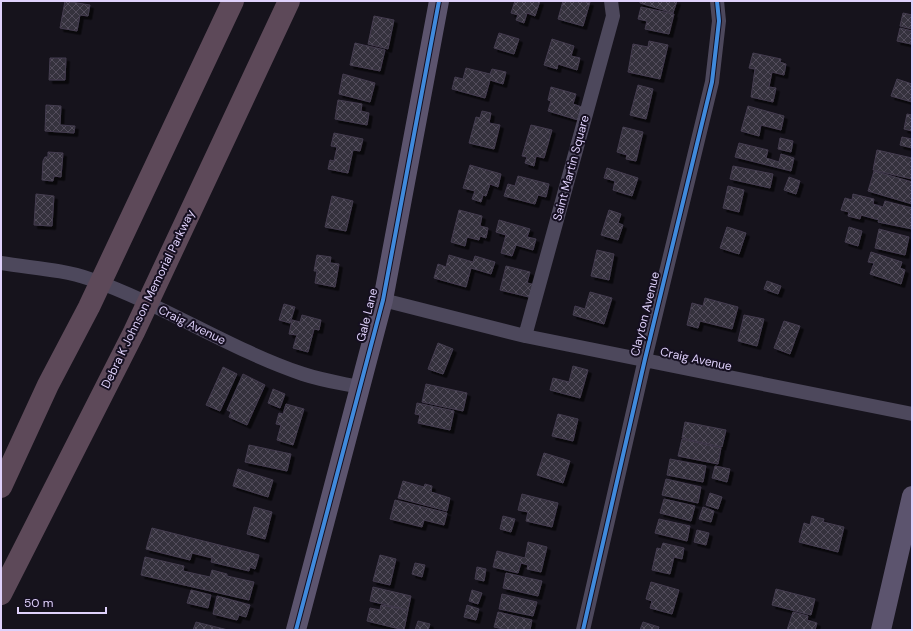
<svg xmlns="http://www.w3.org/2000/svg" width="913" height="631" viewBox="0 0 913 631" font-family="'DM Sans',sans-serif">
<style>
.building{fill:url(#building-cross-hatch);stroke:#443d4f;filter:url(#shadow)}
.lines{fill:none;stroke-linecap:round;stroke-linejoin:round}
.street{stroke:#4d485c;stroke-width:14}
.secondary{stroke:#5c546e;stroke-width:20}
.highway{stroke:#5d4959;stroke-width:22}
.cycleway-casing{stroke:#150f20;stroke-width:6}
.cycleway{stroke:#408adc;stroke-width:4}
.labels{text-anchor:middle;dominant-baseline:central;stroke-width:4;stroke-linejoin:round;paint-order:stroke}
.street-label{font-size:12px;fill:#dfd1fb;stroke:#150f20}
</style>
<defs>
<pattern id="building-cross-hatch" width="8" height="8" patternUnits="userSpaceOnUse"><rect width="8" height="8" fill="#36303e"/><path d="M0 0l8 8M0 8l8-8" fill="none" stroke="#534d5b"/></pattern>
<filter id="shadow"><feDropShadow dx="3.5" dy="3.5" stdDeviation="0" flood-color="#0009"/></filter>
</defs>
<rect width="100%" height="100%" fill="#16131c"/>
<path class="building" d="M65,1L90,5L88,16L80,15L77,31L60,28Z
M515,1H540L535,16L527,13L524,23L516,20L518,15L511,13Z
M563,1L590,2L583,26L558,19Z
M640,1H677L673,13L640,3Z
M641,7L674,14L669,34L645,29L647,21L638,19Z
M903,13L912,15V29L900,26Z
M374,16L394,20L388,49L368,44Z
M900,28L912,31L911,44L897,41Z
M499,33L519,39L514,54L494,48Z
M552,39L574,46L571,56L580,58L577,70L558,64L557,69L544,65Z
M649,41L668,45L660,79L628,72L633,44L648,47Z
M355,43L385,50L380,71L350,65Z
M753,53L781,59L780,62L786,64L784,75L772,72L769,87L776,88L773,102L751,97L755,69L749,68Z
M50,58H66L65,80H49Z
M466,68L490,74L492,69L506,72L503,84L490,80L485,98L452,89L455,77L463,79Z
M343,74L375,83L370,102L339,94Z
M897,79L912,84V102L891,96Z
M638,85L653,89L646,119L630,115Z
M551,87L576,94L573,104L582,107L578,120L548,111L551,101L548,100Z
M338,100L362,104L361,111L369,113L367,125L335,119Z
M46,105L61,106L60,125L75,126L74,133L45,131Z
M748,106L784,116L781,130L761,125L759,136L741,131Z
M482,111L491,113L489,123L500,125L494,149L469,143L476,117L480,118Z
M907,114L912,115V131L904,129Z
M531,125L552,130L544,158L536,156L534,166L525,163L527,157L522,156Z
M623,127L643,132L636,161L626,159L627,155L617,152Z
M334,133L363,139L360,151L353,150L348,173L328,169L330,160L334,161L337,147L331,146Z
M902,137L912,139V148L900,145Z
M780,138L793,141L791,152L778,149Z
M739,143L768,150L766,158L779,162L781,154L794,158L791,171L735,157Z
M877,150L912,158V179L873,170Z
M48,152L63,153L61,177L54,176L53,181L42,180L43,161L45,157H48Z
M470,165L501,174L498,187L490,184L486,196L483,195L481,202L472,199L475,191L463,188Z
M733,166L773,174L770,188L730,179Z
M607,168L638,178L632,196L613,190L615,181L604,178Z
M874,171L912,182V204L868,191Z
M518,176L549,184L546,197L538,195L535,204L504,196L508,184L515,186Z
M789,177L800,181L796,194L784,190Z
M728,186L744,190L739,212L723,208Z
M36,194L54,196L52,226L34,225Z
M853,194L874,199L873,204L883,207L885,201L912,208V229L878,222L879,220L861,215L860,219L848,216L849,212L841,210L845,198L852,200Z
M332,196L353,201L346,231L325,227Z
M459,210L482,216L480,226L488,228L486,238L480,236L479,240L467,237L465,246L451,242Z
M609,210L621,214L618,223L623,225L618,240L601,235Z
M499,220L530,229L527,237L536,239L533,250L516,245L512,256L501,253L506,235L496,232Z
M727,227L746,233L739,254L720,248Z
M849,227L862,231L858,246L845,242Z
M879,229L909,237L905,255L875,248Z
M597,250L614,254L609,280L591,276Z
M871,252L902,262L900,268L905,270L901,284L870,274L874,263L868,262Z
M317,255L331,257L330,263L339,264L335,287L315,283L317,271H314Z
M449,255L473,262L475,256L495,262L491,274L471,268L466,287L434,278L438,264L446,267Z
M506,266L530,272L527,283L536,285L533,298L500,290Z
M767,281L781,286L778,294L764,289Z
M590,292L612,298L604,324L573,315L575,306L585,309Z
M705,298L738,307L732,329L700,321L698,328L687,325L692,303L703,306Z
M284,304L295,307L290,323L279,320Z
M302,315L321,320L319,330L314,329L308,352L293,348L297,335L289,334L292,320L300,322Z
M744,315L764,319L757,346L738,341Z
M784,321L800,326L790,354L774,348Z
M438,343L453,349L443,374L428,369Z
M573,366L588,370L580,398L550,390L553,378L569,382Z
M223,367L237,374L220,411L206,405Z
M243,374L265,385L247,425L229,417L231,412L227,410Z
M426,384L467,393L463,411L422,402Z
M273,389L285,394L280,408L268,403Z
M417,403L454,411L450,430L418,423L420,415L415,414Z
M286,404L304,409L293,445L277,440L281,425L276,424L279,413L283,414Z
M558,414L578,419L573,441L552,436Z
M685,422L726,430L722,447L682,438Z
M682,439L721,448L718,464L678,456Z
M249,445L291,454L287,471L245,462Z
M544,453L570,461L563,483L537,475Z
M670,459L706,466L703,482L667,475Z
M715,466L730,469L727,482L712,478Z
M238,469L273,480L268,497L233,486Z
M666,479L701,487L698,503L662,495Z
M403,481L424,487L425,484L432,486L431,492L450,498L447,511L398,498Z
M710,493L722,497L718,509L706,505Z
M522,494L558,503L552,527L526,521L528,512L518,510Z
M664,499L695,506L691,521L660,513Z
M395,500L447,513L444,525L424,520L422,527L390,519Z
M254,507L272,512L265,539L247,534Z
M703,507L714,511L711,522L699,519Z
M503,516L515,519L511,532L500,529Z
M812,516L824,519L823,522L844,527L838,552L799,542L804,523L810,525Z
M659,519L690,526L687,541L655,533Z
M152,528L259,555L255,569L250,567L249,571L211,562L212,558L192,553L190,560L146,549Z
M697,530L709,533L706,545L694,542Z
M528,542L547,547L541,572L527,569L528,565L521,563L518,573L493,567L497,551L525,558Z
M663,543L684,548L682,559L674,557L670,574L652,570L657,548L661,549Z
M380,555L396,559L390,585L373,581Z
M145,557L184,566L183,571L210,577L212,570L227,574V576L254,582L249,600L141,575Z
M415,563L425,565L422,577L412,574Z
M477,567L486,569L484,581L475,579Z
M506,573L542,581L538,596L503,588Z
M651,582L679,590L672,614L650,608L652,601L646,599Z
M373,587L411,596L408,610L370,601Z
M776,589L815,599L811,615L772,605Z
M191,590L211,595L208,608L187,603Z
M472,590L482,593L478,604L469,601Z
M502,594L537,602L533,616L499,609Z
M217,596L250,605L246,617L239,615L237,620L213,614Z
M381,605L408,610L404,630L367,621L370,608L380,610Z
M467,605L479,609L476,620L464,617Z
M498,612L532,620L530,630H508L494,627Z
M793,612L808,616L807,620L817,623L815,630H787Z
M418,621L430,624L428,630H415Z
M196,622L228,630H193Z
M643,622L659,627L658,630H640Z"/>
<g class="lines">
<path class="street" d="M1,263C30,268 62,269 90,279C164,305 229,349 303,374C321,380 340,383 359,387
M383,300L525,336L912,414
M525,336L613,16L611,1
M583,630L645,359L712,82L719,21L717,1"/>
<path class="secondary" d="M296,630L383,300L439,1
M881,630L912,496"/>
<path class="highway" d="M1,487L48,385L89,307L233,1
M1,594L134,332L289,1"/>
<defs>
<path id="cycleway" d="M296,630L383,300L439,1
M583,630L645,359L712,82L719,21L717,1"/>
</defs>
<use href="#cycleway" class="cycleway-casing"/>
<use href="#cycleway" class="cycleway"/>
</g>
<g class="labels">
<g class="street-label">
<text transform="translate(571 168) rotate(-75)">Saint Martin Square</text>
<text transform="translate(148 299) rotate(-64)">Debra K Johnson Memorial Parkway</text>
<text transform="translate(645 314) rotate(-76)">Clayton Avenue</text>
<text transform="translate(367 315) rotate(-76)">Gale Lane</text>
<text transform="translate(192 325) rotate(26)">Craig Avenue</text>
<text transform="translate(696 359) rotate(12)">Craig Avenue</text>
</g>
</g>
<rect width="913" height="631" fill="none" stroke="#dfd1fb" stroke-width="4"/>
<path d="M18 607v6h88v-6" fill="none" stroke="#dfd1fb" stroke-width="2"/>
<text x="24" y="607" font-size="12" fill="#dfd1fb" stroke="#150f20" stroke-width="3" paint-order="stroke">50 m</text>
</svg>
